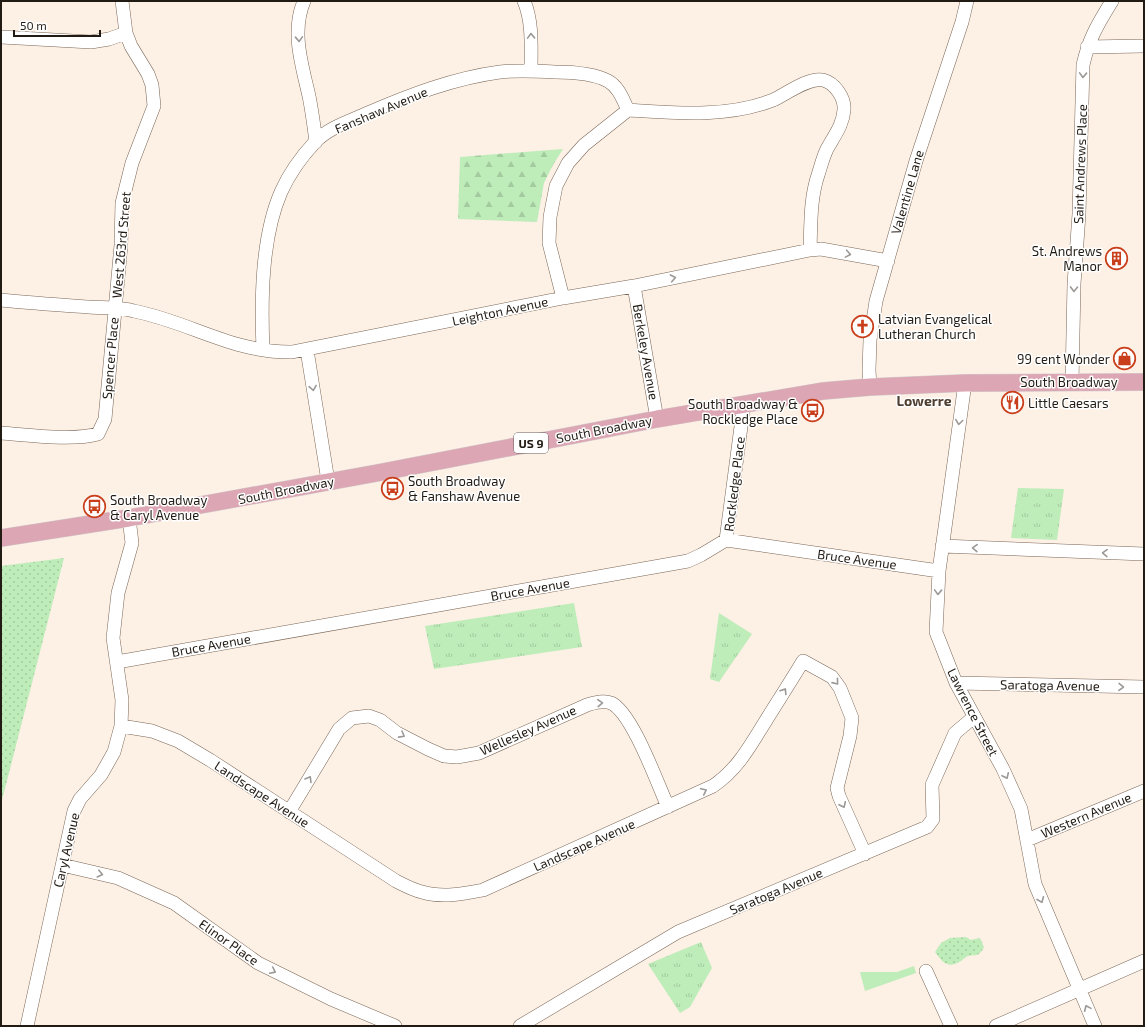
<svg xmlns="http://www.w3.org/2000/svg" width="1145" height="1027" viewBox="0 0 1145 1027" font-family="'Exo 2',sans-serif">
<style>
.grass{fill:url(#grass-tufts)}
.forest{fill:url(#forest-firs)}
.park{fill:url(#park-dots)}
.garden{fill:#beedba}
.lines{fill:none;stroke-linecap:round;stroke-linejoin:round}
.minor-casing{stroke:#7a6757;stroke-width:14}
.major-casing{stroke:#d3d1d0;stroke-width:18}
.minor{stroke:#fff;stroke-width:13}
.major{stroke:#dca6b4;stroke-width:17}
.oneway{stroke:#9c9895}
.labels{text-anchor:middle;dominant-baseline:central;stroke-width:3;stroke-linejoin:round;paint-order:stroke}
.shield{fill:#fff;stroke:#645f5a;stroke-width:1}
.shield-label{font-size:12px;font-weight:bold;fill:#221b14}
.street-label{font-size:13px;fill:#221b14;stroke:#fff}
.poi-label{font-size:13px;fill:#221b14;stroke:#fff;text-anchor:start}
.neighbourhood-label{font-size:14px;font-weight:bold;fill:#503f30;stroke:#fff}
</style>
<defs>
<pattern id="grass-tufts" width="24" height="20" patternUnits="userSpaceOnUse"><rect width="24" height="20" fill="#beedba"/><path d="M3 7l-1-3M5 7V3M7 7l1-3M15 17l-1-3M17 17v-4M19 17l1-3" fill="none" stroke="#a3cb9f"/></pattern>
<pattern id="forest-firs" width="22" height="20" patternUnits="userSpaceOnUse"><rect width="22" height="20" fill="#beedba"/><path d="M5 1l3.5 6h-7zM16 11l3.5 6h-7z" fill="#a3cb9f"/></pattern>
<pattern id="park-dots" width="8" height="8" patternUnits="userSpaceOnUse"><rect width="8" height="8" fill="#beedba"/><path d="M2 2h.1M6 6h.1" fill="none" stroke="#a3cb9f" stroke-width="1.8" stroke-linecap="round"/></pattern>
</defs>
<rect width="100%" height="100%" fill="#fdf0e5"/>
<path class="grass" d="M1018,488L1064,489L1057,540L1011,538Z
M574,603L582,647L434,669L425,626Z
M719,613L752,634L719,682L710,679Z
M701,942L712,968L690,1007L680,1013L648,964Z"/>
<path class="forest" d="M563,149L553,165L544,183L537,222L458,219L460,157Z"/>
<path class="park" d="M64,558L1,804V566Z
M966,937L971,940L980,938L984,947C978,959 975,953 966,957C964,958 963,960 961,961C948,969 943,963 935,952L941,943L950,938Z"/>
<path class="garden" d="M914,966L916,973L865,991L860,972H897Z"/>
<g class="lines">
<defs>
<path id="minor" d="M304,1C291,32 302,65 309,96C312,111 314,126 316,142
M524,1C533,22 531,48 531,71
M1,37L91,42L109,39L126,33
M1087,47L1144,46
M634,286L657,419
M563,298L549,243L550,217L556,186L568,163L584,145L628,110C675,113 728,118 773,100C786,94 809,77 823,80C835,83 845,98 844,110C843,125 834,136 827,149C823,157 821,166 818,175C810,199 811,224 810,250
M1,300C30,303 60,305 89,307C104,308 120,307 134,311C190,322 233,353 292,352L563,298L634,286L810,250L821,249L888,261
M263,350C261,302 261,238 281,192C289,174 302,156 315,142C328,128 350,121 368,113C410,95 454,78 500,72C518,70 537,71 555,72C571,72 593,73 608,81C619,87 623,100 628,110
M307,350L328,481
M1072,382L1074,284L1079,214L1083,65C1089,38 1098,24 1112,1
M965,383L939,571L936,632L956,683L1003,769L1021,809L1035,884L1095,1026
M870,387L869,370L870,340L876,301L916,161L962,22L967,1
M1,433C29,435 72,441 98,434L105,419L121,245L122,203L132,163L154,106L152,85L148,74L131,46L126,33L122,1
M726,540L744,404
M942,546L1144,554
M117,662L688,561L701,555L726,540L939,571
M956,683L1144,687
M121,726L152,731L178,741L210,760L396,881C404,885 413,890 422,892C442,898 463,894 483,890L713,786C738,769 750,746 765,722C778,701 791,681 803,661L832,677L840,688L852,718L850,736L837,788L839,796L865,854
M289,812L339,729L352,718L369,716L380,720L397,733L428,749L444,756L457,757L479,753L587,705C594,703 603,700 611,703C632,712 658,785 668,807
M1027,840L1144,791
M62,865L118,878L174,903L258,963L331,999L395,1026
M926,971L951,1026
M27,1026L74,811L80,799L101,775L114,752L121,726L122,700L113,638L118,593L132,543L129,518
M520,1026L678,932L927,827L933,819L932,785L955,733L974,717
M996,1026L1144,961"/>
<path id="major" d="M1,538L129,518L377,473L657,419L823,391L870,387L965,383L1144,382"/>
</defs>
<use href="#minor" class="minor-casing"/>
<use href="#major" class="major-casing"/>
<use href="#minor" class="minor"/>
<use href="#major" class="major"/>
</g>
<defs><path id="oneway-chevron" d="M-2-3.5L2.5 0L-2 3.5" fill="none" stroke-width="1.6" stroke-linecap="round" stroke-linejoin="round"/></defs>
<g class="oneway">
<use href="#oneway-chevron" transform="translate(531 36) rotate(-92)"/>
<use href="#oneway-chevron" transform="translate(299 39) rotate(88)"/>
<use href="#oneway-chevron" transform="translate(1083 75) rotate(92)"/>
<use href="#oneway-chevron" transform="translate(848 254) rotate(10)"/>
<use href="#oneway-chevron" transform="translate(673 278) rotate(-11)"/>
<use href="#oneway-chevron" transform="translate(1074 289) rotate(91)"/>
<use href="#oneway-chevron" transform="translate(313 388) rotate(81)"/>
<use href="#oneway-chevron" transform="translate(959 422) rotate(98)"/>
<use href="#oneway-chevron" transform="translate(975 548) rotate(-178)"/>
<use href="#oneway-chevron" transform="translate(1105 553) rotate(-178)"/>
<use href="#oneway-chevron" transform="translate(938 592) rotate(92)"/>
<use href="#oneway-chevron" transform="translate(836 682) rotate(51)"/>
<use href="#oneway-chevron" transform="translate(1121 687) rotate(1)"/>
<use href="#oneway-chevron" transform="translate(784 691) rotate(-58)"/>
<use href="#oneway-chevron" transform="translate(600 703) rotate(-3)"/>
<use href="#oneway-chevron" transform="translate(402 735) rotate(29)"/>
<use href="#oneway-chevron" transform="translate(1006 776) rotate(65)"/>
<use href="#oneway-chevron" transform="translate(309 779) rotate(-59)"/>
<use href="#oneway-chevron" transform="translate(704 791) rotate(-25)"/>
<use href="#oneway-chevron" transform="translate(843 805) rotate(65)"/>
<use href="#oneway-chevron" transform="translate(100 874) rotate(13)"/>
<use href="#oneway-chevron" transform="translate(1041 900) rotate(68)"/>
<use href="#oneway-chevron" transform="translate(273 971) rotate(26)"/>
<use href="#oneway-chevron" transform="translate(1087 1008) rotate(-114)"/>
</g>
<defs>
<symbol id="building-ring" viewBox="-11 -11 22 22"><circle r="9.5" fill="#fff" stroke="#c93f1c" stroke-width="1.5"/><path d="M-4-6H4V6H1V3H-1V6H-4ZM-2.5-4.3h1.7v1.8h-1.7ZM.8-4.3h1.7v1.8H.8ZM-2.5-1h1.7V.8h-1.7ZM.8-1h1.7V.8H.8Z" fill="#c93f1c"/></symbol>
<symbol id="church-ring" viewBox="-11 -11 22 22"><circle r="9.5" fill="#fff" stroke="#c93f1c" stroke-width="1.5"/><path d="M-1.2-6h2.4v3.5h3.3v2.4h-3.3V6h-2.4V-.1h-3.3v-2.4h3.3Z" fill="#c93f1c"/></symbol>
<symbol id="shop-ring" viewBox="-11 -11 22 22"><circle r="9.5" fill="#fff" stroke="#c93f1c" stroke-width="1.5"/><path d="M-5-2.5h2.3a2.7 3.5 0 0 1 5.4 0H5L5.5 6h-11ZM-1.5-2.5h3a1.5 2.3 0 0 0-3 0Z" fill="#c93f1c"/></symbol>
<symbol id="restaurant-ring" viewBox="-11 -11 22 22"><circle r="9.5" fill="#fff" stroke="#c93f1c" stroke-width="1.5"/><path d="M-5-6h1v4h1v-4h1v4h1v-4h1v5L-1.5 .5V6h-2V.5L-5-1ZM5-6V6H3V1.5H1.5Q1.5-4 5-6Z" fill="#c93f1c"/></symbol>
<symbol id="bus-ring" viewBox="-11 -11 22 22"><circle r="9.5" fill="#fff" stroke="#c93f1c" stroke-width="1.5"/><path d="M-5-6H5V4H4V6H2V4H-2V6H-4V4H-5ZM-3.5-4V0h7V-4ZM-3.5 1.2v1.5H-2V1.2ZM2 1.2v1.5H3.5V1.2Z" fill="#c93f1c"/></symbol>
</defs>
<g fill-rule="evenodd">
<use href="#building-ring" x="1104" y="246" width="25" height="25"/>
<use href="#church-ring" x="850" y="314" width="25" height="25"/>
<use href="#shop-ring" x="1112" y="346" width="25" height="25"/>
<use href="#restaurant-ring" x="1000" y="390" width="25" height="25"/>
<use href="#bus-ring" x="800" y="398" width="25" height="25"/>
<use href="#bus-ring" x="380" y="476" width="25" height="25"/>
<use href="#bus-ring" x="82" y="494" width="25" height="25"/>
</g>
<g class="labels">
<rect class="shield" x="514" y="433" width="34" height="20" rx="3"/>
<g class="shield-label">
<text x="531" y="443">US 9</text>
</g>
<g class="street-label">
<text transform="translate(381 110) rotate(-23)">Fanshaw Avenue</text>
<text transform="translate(1080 164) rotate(-88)">Saint Andrews Place</text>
<text transform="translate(907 192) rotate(-74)">Valentine Lane</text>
<text transform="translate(121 245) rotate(-85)">West 263rd Street</text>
<text transform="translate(500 311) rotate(-12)">Leighton Avenue</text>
<text transform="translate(646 352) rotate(80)">Berkeley Avenue</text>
<text transform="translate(110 358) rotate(-85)">Spencer Place</text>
<text x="1069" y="382">South Broadway</text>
<text transform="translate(604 429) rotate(-11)">South Broadway</text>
<text transform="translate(734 484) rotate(-83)">Rockledge Place</text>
<text transform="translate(286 490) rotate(-11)">South Broadway</text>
<text transform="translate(857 559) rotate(8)">Bruce Avenue</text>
<text transform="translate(530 589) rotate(-10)">Bruce Avenue</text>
<text transform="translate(211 645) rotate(-10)">Bruce Avenue</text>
<text transform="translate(1050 685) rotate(1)">Saratoga Avenue</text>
<text transform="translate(973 712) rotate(63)">Lawrence Street</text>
<text transform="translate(528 730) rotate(-24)">Wellesley Avenue</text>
<text transform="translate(262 794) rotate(33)">Landscape Avenue</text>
<text transform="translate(1086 815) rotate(-23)">Western Avenue</text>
<text transform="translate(584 845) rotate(-24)">Landscape Avenue</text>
<text transform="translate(66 850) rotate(-77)">Caryl Avenue</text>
<text transform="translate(776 891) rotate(-23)">Saratoga Avenue</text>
<text transform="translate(229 942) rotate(35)">Elinor Place</text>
</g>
<g class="poi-label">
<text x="1102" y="251" text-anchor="end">St. Andrews<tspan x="1102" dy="15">Manor</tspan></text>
<text x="878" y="319">Latvian Evangelical<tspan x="878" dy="15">Lutheran Church</tspan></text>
<text x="1110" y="359" text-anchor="end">99 cent Wonder</text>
<text x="1028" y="403">Little Caesars</text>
<text x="798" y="404" text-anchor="end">South Broadway &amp;<tspan x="798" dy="15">Rockledge Place</tspan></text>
<text x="408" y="481">South Broadway<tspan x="408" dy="15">&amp; Fanshaw Avenue</tspan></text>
<text x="110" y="500">South Broadway<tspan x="110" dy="15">&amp; Caryl Avenue</tspan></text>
</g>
<g class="neighbourhood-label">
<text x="924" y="400">Lowerre</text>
</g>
</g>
<rect width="1145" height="1027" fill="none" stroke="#221b14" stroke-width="4"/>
<path d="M14 30v6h86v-6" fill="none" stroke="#221b14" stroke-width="2"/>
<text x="20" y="30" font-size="12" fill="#221b14" stroke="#ffffff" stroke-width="3" paint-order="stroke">50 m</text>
</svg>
